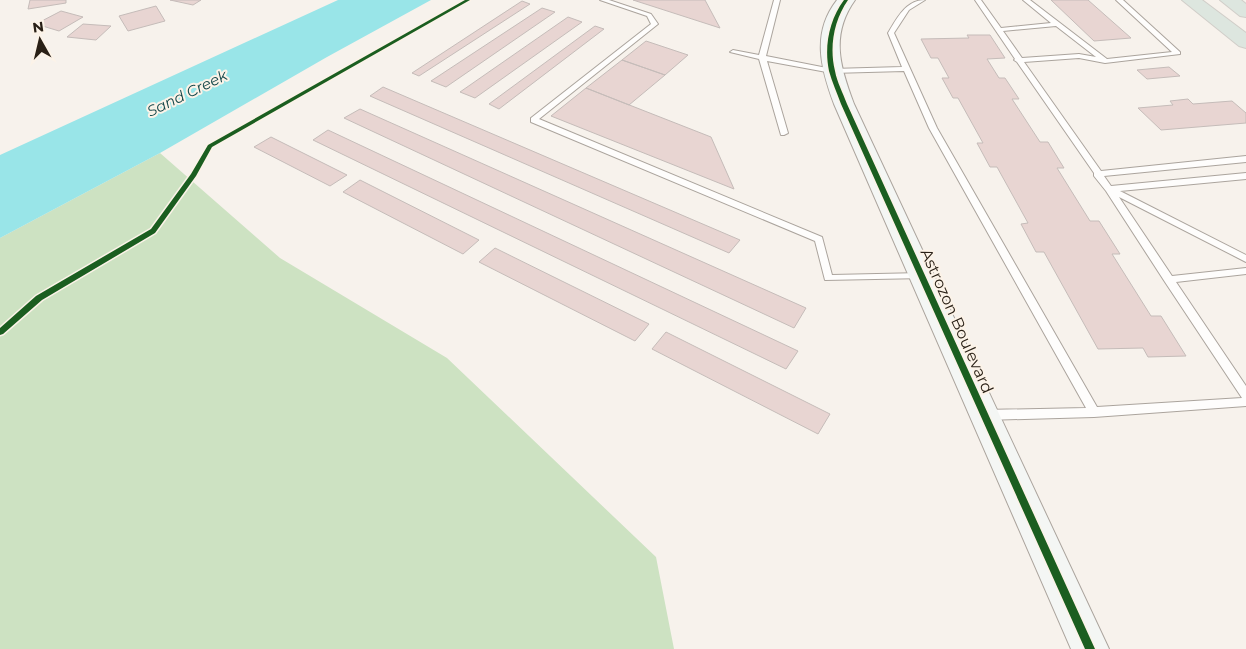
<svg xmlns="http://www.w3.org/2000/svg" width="1246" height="649" viewBox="0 0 1246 649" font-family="Montserrat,sans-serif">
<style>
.green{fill:#cde2c2}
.water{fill:#99e5e8}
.building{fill:#e8d5d2;stroke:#c5bcb9}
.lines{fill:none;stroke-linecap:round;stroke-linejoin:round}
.lane-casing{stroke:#aba49d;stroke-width:2}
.secondary-casing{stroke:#aba49d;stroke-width:2}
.highway-casing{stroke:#d1cec9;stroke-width:2}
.lane{fill:#fefdfc;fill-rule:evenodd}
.secondary{fill:#f4f6f4;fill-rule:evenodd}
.highway{fill:#dde6df;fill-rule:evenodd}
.cycleway-casing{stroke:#fcf3e8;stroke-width:3}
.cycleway{fill:#1b5e20;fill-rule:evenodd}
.labels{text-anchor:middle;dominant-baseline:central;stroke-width:4;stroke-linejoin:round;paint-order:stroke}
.far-water-label{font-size:15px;font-style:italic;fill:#134649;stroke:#fcf3e8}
.street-label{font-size:16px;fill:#292016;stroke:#fcf3e8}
</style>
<rect width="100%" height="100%" fill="#f7f2ec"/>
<path class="green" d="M160,153L280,258L447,358L656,557L674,649H0V238Z"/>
<path class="water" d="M338,0H431L327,57L160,153L0,238V155Z"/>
<path class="building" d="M30,0H66V3L28,9Z
M170,0H201L193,5Z
M633,0H705L720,28Z
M1051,0H1088L1131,38L1094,41Z
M522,1L530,4L419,76L412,73Z
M156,6L165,21L128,31L119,16Z
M542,8L555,12L446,87L431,81Z
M61,11L83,17L59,31L36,24Z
M568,17L582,22L475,98L460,92Z
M83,24L111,26L96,40L67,37Z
M595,26L604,29L499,109L489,104Z
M967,35H990L1005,58L987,59L999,78H1005L1019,99H1012L1040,142H1048L1064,168H1057L1090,221H1099L1120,254H1112L1151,316H1161L1186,356L1148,357L1143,348L1098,349L1044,252H1036L1021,224L1028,223L997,167H990L977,143H983L958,98H953L942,78H949L938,58H931L921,39L969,38Z
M646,41L688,55L665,75L622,60Z
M622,60L665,75L629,105L586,88Z
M1169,67L1180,76L1147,79L1137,70Z
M383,87L740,240L729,253L370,96Z
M586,88L711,137L734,189L551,116Z
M1188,99L1193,104L1232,101L1246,113V123L1161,130L1138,108L1173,105L1170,101Z
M360,109L806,308L794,328L344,118Z
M328,130L798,351L786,369L313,140Z
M271,137L347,175L330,186L254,147Z
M360,180L479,240L463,254L343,192Z
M495,248L649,324L635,341L479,262Z
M666,332L830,414L818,434L652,349Z"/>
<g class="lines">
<defs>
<path id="lane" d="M600,0H609L651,14L658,24L539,119L822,237L832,275L922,273L925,274L927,276L925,278L825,280L815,241L531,122V118L651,24L647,16Z
M774,0H780L766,56L832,69L902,67L888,33C897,18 906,0 925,0L909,10L894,33L937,128L1097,407L1242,398L1165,282L1106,191L1094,176V173L1017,62L1014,60L1015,59L975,0H981L1001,28L1051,23L1023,0H1030L1107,59L1172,52L1116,0H1123L1180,52V54L1105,63L1079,58L1024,62L1101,171L1246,156V162L1104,176L1111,186L1246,173V179L1120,191L1246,255V262L1119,197L1172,276L1246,268V274L1176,282L1246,386V406L1094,417L985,420L981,418L979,415L981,412L985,410L1086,408L929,128L904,71L832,73L767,61L788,133L784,135H781L759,59L730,52L733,50L759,55ZM1056,26L1096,57L1079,54L1022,58L1003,31Z"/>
<path id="secondary" d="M837,0H855C830,35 840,67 854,104L1109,649H1071L834,104C821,69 811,33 837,0Z"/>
<path id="highway" d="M1182,0H1202L1246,33V48L1239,46Z
M1220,0H1241L1246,4V17L1240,16Z"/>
</defs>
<use href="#lane" class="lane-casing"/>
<use href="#secondary" class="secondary-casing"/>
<use href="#highway" class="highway-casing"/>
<use href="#lane" class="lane"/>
<use href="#secondary" class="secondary"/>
<use href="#highway" class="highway"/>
<defs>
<path id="cycleway" d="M465,0H470L212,147L196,176L155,233L42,300L3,334L0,335V328L36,296L151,229L191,174L208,145Z
M844,0H848C834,20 829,47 835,71C837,82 843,93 847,104L1095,649H1085L841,104C837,93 832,82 829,71C824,47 829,20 844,0Z"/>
</defs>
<use href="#cycleway" class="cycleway-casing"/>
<use href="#cycleway" class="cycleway"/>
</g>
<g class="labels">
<g class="far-water-label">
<text transform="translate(187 93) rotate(-26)">Sand Creek</text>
</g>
<g class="street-label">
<text transform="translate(957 321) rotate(66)">Astrozon Boulevard</text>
</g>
</g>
<g transform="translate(40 40) rotate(352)" stroke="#fcf3e8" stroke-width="4" paint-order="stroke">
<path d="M0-4L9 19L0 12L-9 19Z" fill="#292016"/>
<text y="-8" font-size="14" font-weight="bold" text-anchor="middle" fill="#292016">N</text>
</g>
</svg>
